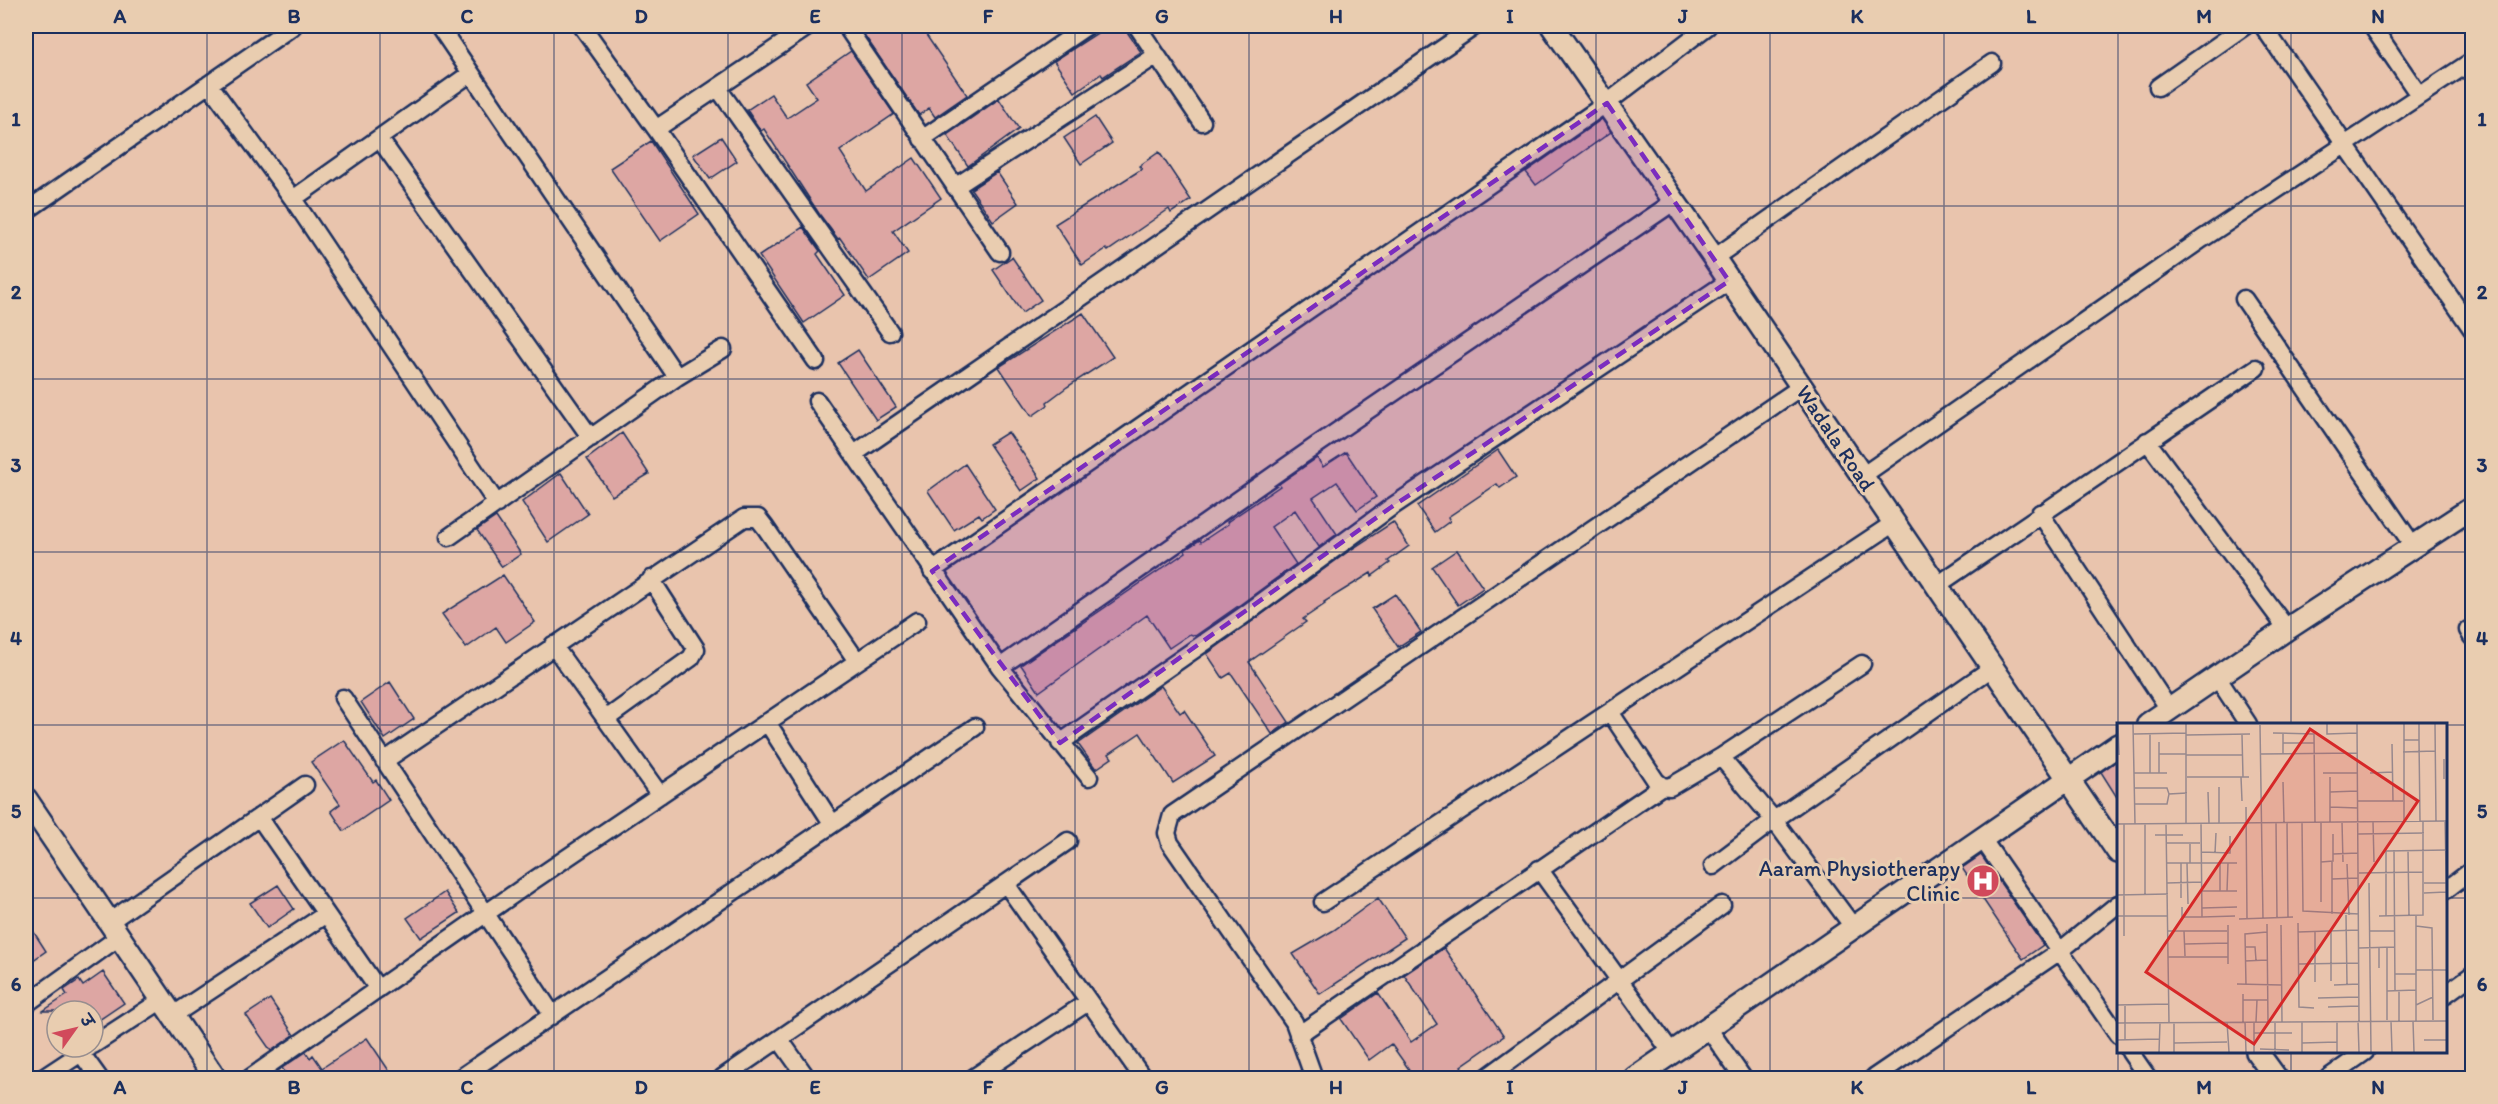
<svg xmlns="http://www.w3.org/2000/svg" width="2498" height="1104" viewBox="0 0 2498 1104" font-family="Itim,'Playpen Sans Deva',sans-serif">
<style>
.building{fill:#dda6a3;stroke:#1b2f5e;stroke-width:1.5}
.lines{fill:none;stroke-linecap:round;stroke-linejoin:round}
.minor-casing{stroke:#1b2f5e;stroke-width:21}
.tertiary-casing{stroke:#1b2f5e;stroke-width:26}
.minor{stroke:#e9cdb0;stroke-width:16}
.tertiary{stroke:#e9cdb0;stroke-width:21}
.marked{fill:#7b2cbf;fill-opacity:0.2;stroke:#7b2cbf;stroke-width:4.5;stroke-dasharray:12 8;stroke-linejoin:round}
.grid{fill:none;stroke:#1b2f5e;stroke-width:1.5;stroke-opacity:0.55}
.labels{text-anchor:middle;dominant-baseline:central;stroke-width:6;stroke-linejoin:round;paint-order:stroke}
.street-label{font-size:22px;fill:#1b2f5e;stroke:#e9cdb0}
.poi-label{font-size:22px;fill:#1b2f5e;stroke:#e9cdb0;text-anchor:end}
.inset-road{fill:none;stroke:#97888d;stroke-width:1.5}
.view{fill:#d62828;fill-opacity:0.15;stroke:#d62828;stroke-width:3}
.inset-edge{fill:none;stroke:#1b2f5e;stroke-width:3}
.neatline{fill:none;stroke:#1b2f5e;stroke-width:2}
.grid-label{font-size:20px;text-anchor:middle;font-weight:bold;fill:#1b2f5e}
</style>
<rect width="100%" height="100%" fill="#e9c4ad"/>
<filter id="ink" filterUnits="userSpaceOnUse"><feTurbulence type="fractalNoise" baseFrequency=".0167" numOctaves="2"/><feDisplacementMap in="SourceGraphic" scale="12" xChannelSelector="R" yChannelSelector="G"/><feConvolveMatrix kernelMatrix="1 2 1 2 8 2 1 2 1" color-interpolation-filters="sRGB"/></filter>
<g filter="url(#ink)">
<path class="building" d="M858,26H920L967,95L935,117L929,108L919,115Z
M1108,26H1123L1141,52L1103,77L1101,74L1075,92L1054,61Z
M851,51L894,114L840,151L866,191L914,158L941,198L893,231L908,253L869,280L840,238L838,239L820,215L764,129L761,131L747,110L771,94L787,118L817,98L806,82Z
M999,99L1019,129L968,166L947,135Z
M1095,117L1112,143L1081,164L1064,138Z
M1602,119L1611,132L1536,185L1526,172Z
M721,137L737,161L710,179L693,155Z
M651,141L699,214L660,241L610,168Z
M1159,152L1191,200L1171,213L1169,209L1108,251L1106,249L1082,265L1055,224L1142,169L1139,166Z
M997,172L1018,203L993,221L971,189Z
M803,227L820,251L817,254L845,295L804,323L759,256Z
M1012,257L1041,300L1022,313L993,270Z
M1083,313L1113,357L1067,387L1047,402L1048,405L1032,416L999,367Z
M858,350L896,407L876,420L838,363Z
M1008,432L1040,478L1021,491L989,444Z
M622,433L649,474L612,496L587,459Z
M1498,450L1516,477L1500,488L1497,484L1448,517L1450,521L1435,532L1417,506Z
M1346,452L1376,497L1357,510L1337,482L1313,498L1337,534L1319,547L1295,510L1271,527L1296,564L1241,604L1195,636L1190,634L1169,648L1147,615L1039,692L1021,665L1186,552L1185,550L1200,540L1201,542L1228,524L1227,522L1280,486L1279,484L1317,458L1323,467Z
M965,464L995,509L982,518L979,514L954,530L928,491Z
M561,473L588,514L548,542L522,502Z
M496,517L521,554L502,567L477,530Z
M1393,522L1409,546L1388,561L1390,563L1372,576L1371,573L1324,602L1325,604L1303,619L1306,622L1249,662L1289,722L1272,734L1231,673L1223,678L1207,654L1349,551Z
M1457,550L1483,588L1458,605L1432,567Z
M503,575L535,622L506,642L496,627L466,648L442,614Z
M1395,594L1421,632L1398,647L1372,609Z
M390,682L414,719L385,739L361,702Z
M1161,686L1180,713L1184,710L1215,756L1173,783L1140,733L1109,754L1112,758L1096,769L1078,744Z
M344,740L373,782L376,780L389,800L344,831L331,811L340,804L311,762Z
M2118,760V799L2101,772Z
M1981,855L2043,945L2023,959L1962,868Z
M278,885L294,909L267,928L250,903Z
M445,892L459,913L421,938L407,918Z
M1378,898L1405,938L1320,994L1293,954L1334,930Z
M26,920L46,951L26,965Z
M1444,948L1504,1036L1461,1066L1464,1071L1454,1078H1415L1391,1044L1369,1060L1341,1019L1378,993L1411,1042L1437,1024L1404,975Z
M103,972L124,1003L93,1024V1011H43L67,995L64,990L79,980L83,986Z
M270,999L294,1035L271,1051L246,1015Z
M367,1038L394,1078H289L282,1068L306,1052L310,1058L313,1055L322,1068Z"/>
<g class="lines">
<defs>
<path id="minor" d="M439,26L677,377
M582,26L656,129
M809,26L656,129L816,361
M846,26L1000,252
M1137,26L1202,122
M2263,26L2472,329
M2372,26L2419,95
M209,84L293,199L497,504
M2158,87L2245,26
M718,88L890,332
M379,138L591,438
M922,139L1087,26
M955,187L1157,55
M293,199L471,73
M26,211L293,26
M1714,258L1992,63
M2244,299L2414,547
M817,401L1000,667L1089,777
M2147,441L2287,629
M854,454L1475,26
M1862,476L2202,239L2472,61
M2040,513L2169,709
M449,537L677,377L723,349
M932,571L1607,103L1708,26
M1936,586L2256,368
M2468,630L2472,637
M553,645L660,795
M1000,667L1317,445L1675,201
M2217,677L2248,724
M343,698L552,1014
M1610,712L1656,781L1662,786L1670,787L1721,757L1862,664
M606,719L691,658L696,649L651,579
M767,722L832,823
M1060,743L1247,613L1390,508L1729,281
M1721,757L1774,820L1854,928
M384,761L744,518H758L765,527L857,661
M259,817L378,989
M1983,840L2118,1035
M1713,866L1774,820L1992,668
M1539,869L1672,1053
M1006,884L1143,1078
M2446,890L2472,870
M1323,902L1894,523
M109,922L305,785
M2446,994L2472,975
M26,1004L119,937
M172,1016L326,914
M1708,1028L1743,1078
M1298,1035L1662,786
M780,1040L807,1078
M93,1045L162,1000
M2130,1052L2148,1078
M81,1053L99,1078
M43,1078L90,1047
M250,1078L534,880L917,621
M460,1078L975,727
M722,1078L1068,841
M973,1078L1088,1002
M1314,1078L1294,1022L1170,843L1167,833L1172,815L1801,387
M1486,1078L1722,905
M1873,1078L2060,951L2118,904
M2328,1078L2365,1052"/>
<path id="tertiary" d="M1552,26L1714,258L2118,852
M2148,724L2287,629L2472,508
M26,799L215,1078
M2257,1052L2276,1078
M1635,1078L2118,745"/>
</defs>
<use href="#minor" class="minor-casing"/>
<use href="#tertiary" class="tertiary-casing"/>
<use href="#minor" class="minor"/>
<use href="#tertiary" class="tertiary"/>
</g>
</g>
<path class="marked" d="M1607,103L1729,281L1390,508L1060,743L932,571Z"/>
<path class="grid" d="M207,26V1078M380,26V1078M554,26V1078M728,26V1078M902,26V1078M1075,26V1078M1249,26V1078M1423,26V1078M1596,26V1078M1770,26V1078M1944,26V1078M2118,26V1078M2291,26V724M26,206H2472M26,379H2472M26,552H2472M26,725H2118M2446,725H2472M26,898H2118M2446,898H2472M2291,1052V1078"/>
<defs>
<symbol id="hospital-disc" viewBox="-11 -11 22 22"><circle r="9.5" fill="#d1495b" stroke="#e9cdb0"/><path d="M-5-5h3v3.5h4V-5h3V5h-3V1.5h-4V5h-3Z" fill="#fff"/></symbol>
</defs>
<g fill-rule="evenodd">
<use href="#hospital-disc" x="1964" y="862" width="38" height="38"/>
</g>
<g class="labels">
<g class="street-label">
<text transform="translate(1836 438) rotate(56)">Wadala Road</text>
</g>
<g class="poi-label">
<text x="1960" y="868">Aaram Physiotherapy<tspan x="1960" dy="25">Clinic</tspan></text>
</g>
</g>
<g transform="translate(2117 723)">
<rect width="330" height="330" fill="#e9c4ad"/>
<path class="inset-road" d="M1,1L2,32M16,1L18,101M69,1V100M210,1V11L240,10M240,1L242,298M287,1V98M318,1L319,98M143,2L146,196M156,10L197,11L198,99M17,11L69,10M33,11V50M69,12L133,11M125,12L126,54M287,17H302V1M302,17L303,98M42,19V50M166,20H197M275,21L276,78M286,29L318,28M42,31H69M143,31L240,30M166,31V10M69,32H126M327,36V56M17,50H50M206,50H241M253,50L276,49M70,54H132M124,54L125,78M213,54V99M166,59L167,99M102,64V100M17,65H50L52,71M91,69L92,100M213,69L240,68M241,78H286M17,81H50L52,71L70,70M129,84L130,196M213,84L241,85M328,98L330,196M159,99L160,195M170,99L171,195M185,99L186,188L242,191M225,99L226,139M256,99L257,139M49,100L52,300M84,100L85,194L118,193M0,101L330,98M28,101V172M241,111L307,110M38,112H66M49,120H83M73,121V140M277,127L278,268M291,127L292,193M85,129L113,130V113M98,130L99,110M216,131L241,130M204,139L216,138V111M215,139V191M50,140H120M64,140V175M70,140L71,181M103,140V168M230,141L232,192M242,150L306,149M215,156L241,155M50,160L85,159M252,160L254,329M307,160H329M85,168H120M110,168L111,140M307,170L329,169M0,172L51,171M204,179V99M65,184V194H85M85,185L120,184M229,192L230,261M0,193H51M262,193L306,192V98M269,193V128L330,127M299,193V298M122,196L176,194M181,200L182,284L197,285M150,201L151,299M111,202V241M164,202L165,299M299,203L315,205L316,297M51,208H110M67,208L68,233M214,208V258M252,208H278M181,209L242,207M7,213V101M68,221L111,220M128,224H138L139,237M270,224V297M242,225L277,224M51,234H111M128,238L150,237M182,241L242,240M262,245V224M299,247H330M278,251H299M198,259V209M120,261L164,262M129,262L128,211L150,209M217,262L242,261M270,268L299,267M282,268V298M126,271V299M201,275L242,274M126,277H150M0,282L52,281M299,282L316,274M8,283V317M211,284L242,283M220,298V329M241,298L242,329M274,298L275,329M296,298L297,329M110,299L112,329M128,299L129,329M139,299L140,277M158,299V329M185,299V329M0,300L330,298M57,300V329M137,310H175M0,317L42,316M307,317H330M57,320L110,319M185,320L220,319M143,326L172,327M42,329L43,300M137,329V299"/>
<path class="view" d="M193,6L301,78L137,321L29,249Z"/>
<rect width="330" height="330" class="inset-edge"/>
</g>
<rect width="2498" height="1104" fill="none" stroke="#e9cdb0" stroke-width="66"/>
<g transform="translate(75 1029) rotate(56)"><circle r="28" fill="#e9cdb0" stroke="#978e8f" stroke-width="1.5"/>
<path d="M0-4.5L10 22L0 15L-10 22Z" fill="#d1495b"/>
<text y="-9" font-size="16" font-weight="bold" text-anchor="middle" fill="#1b2f5e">उ</text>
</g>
<rect x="33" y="33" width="2432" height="1038" class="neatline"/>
<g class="grid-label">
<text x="120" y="23">A</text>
<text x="294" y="23">B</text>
<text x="467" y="23">C</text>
<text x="641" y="23">D</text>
<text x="815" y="23">E</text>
<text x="988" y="23">F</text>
<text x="1162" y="23">G</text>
<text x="1336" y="23">H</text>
<text x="1510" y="23">I</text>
<text x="1683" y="23">J</text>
<text x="1857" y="23">K</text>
<text x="2031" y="23">L</text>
<text x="2204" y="23">M</text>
<text x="2378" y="23">N</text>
<text x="16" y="126">1</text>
<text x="2482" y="126">1</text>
<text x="16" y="299">2</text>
<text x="2482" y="299">2</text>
<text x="16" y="472">3</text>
<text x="2482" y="472">3</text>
<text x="16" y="645">4</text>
<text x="2482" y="645">4</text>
<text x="16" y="818">5</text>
<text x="2482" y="818">5</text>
<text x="16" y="991">6</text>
<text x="2482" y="991">6</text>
<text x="120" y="1094">A</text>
<text x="294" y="1094">B</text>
<text x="467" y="1094">C</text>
<text x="641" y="1094">D</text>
<text x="815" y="1094">E</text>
<text x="988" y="1094">F</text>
<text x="1162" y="1094">G</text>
<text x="1336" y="1094">H</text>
<text x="1510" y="1094">I</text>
<text x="1683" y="1094">J</text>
<text x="1857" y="1094">K</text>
<text x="2031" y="1094">L</text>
<text x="2204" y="1094">M</text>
<text x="2378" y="1094">N</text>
</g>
</svg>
